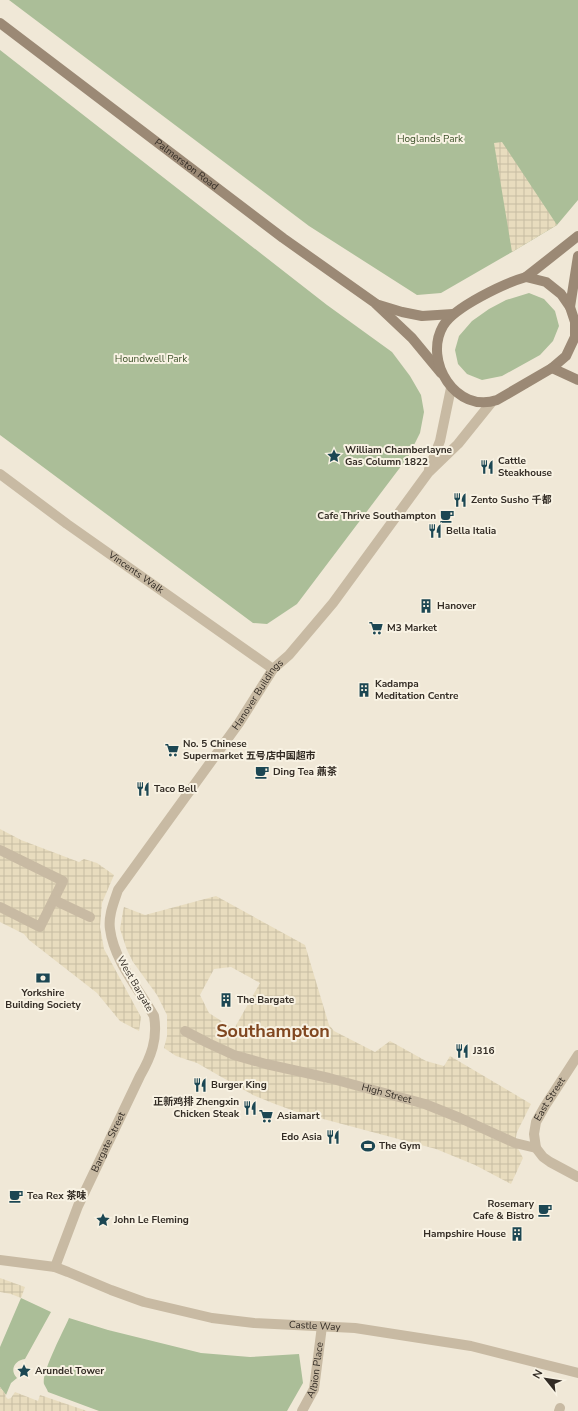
<svg xmlns="http://www.w3.org/2000/svg" width="578" height="1411" viewBox="0 0 578 1411" font-family="'Nunito Sans','Noto Sans SC',sans-serif">
<style>
.green{fill:#abbe98}
.plaza{fill:url(#plaza-grid);fill-rule:evenodd}
.lines{fill:none;stroke-linecap:round;stroke-linejoin:round}
.street{stroke:#c8baa3;stroke-width:10}
.secondary{stroke:#9b8975;stroke-width:10}
.labels{text-anchor:middle;dominant-baseline:central;stroke-width:4;stroke-linejoin:round;paint-order:stroke}
.park-label{font-size:10px;fill:#3c5129;stroke:#f8f2e3}
.street-label{font-size:10px;fill:#332c25;stroke:#f8f2e3}
.poi-label{font-size:10px;font-weight:bold;fill:#332c25;stroke:#f8f2e3;text-anchor:start}
.town-label{font-size:18px;font-weight:bold;fill:#804720;stroke:#f8f2e3}
</style>
<defs>
<pattern id="plaza-grid" width="8" height="8" patternUnits="userSpaceOnUse"><rect width="8" height="8" fill="#e8dcbe"/><path d="M0 4h8M4 0v8" fill="none" stroke="#c7bda3"/></pattern>
</defs>
<rect width="100%" height="100%" fill="#f0e8d7"/>
<path class="green" d="M9,0H578V200L557,225L512,252L441,293L417,295L309,226Z
M0,50L327,305L392,352L410,376L421,395L424,412L420,433L408,457L297,604L267,624L253,623L0,435Z
M529,293L544,299L555,311L559,326L553,341L540,355L502,376L482,380L467,374L458,364L455,350L459,336L472,321L489,309L506,300Z
M21,1298L51,1312L25,1359C15,1360 9,1370 17,1378L11,1383L6,1395L0,1387V1347Z
M69,1318L108,1330L201,1353L250,1357L299,1354L303,1383L287,1411H99L48,1392C47,1389 45,1386 44,1384C41,1373 64,1330 69,1318Z"/>
<path class="plaza" d="M502,142L557,225L512,252L494,143Z
M0,829L21,840L79,862L84,859L97,863L114,875L102,903L100,927L104,949L141,1017L139,1031L120,1021L97,993L29,940L24,934L0,922Z
M216,896L305,945L329,1025L334,1031L375,1052L390,1041L426,1061L444,1066L450,1056L531,1104L517,1132L515,1143L523,1158L511,1184L475,1165L436,1149L297,1112L275,1104L253,1095L197,1063L176,1056L164,1048L167,1036V1015L157,995L133,962L127,950L120,929L123,911L124,907L145,915ZM231,967L260,983L234,1029L209,1013L200,995L214,969Z
M0,1278L25,1287L21,1298L11,1294L0,1292Z
M0,1387L6,1395L5,1396L8,1399L11,1398L15,1392L38,1401L40,1395L87,1411H0Z"/>
<g class="lines">
<g class="street">
<path d="M429,469L440,441L451,388"/>
<path id="s1" d="M0,474L67,524L273,669"/>
<path d="M0,850L63,881L40,927L0,907"/>
<path d="M54,900L90,917"/>
<path id="s2" d="M185,1031L208,1043L234,1055L266,1064L329,1078L425,1104L460,1118L515,1143L536,1148L543,1157L550,1162L578,1177"/>
<path id="s3" d="M536,1148L534,1134L536,1122L545,1106L578,1055"/>
<path id="s4" d="M0,1260L55,1267L68,1272L111,1290L144,1302L212,1318L254,1323L355,1328L471,1346L578,1373"/>
<path id="s5" d="M55,1267L78,1206L140,1076C151,1057 158,1039 154,1016C139,989 114,961 110,929C108,916 114,902 118,890L239,723L273,669L289,655L333,603L428,473L458,444L491,403"/>
<path id="s6" d="M302,1411L314,1389L322,1326"/>
<path d="M559,1411L560,1408"/>
</g>
<g class="secondary">
<path id="s7" d="M0,23L283,238L375,303L412,338L441,373"/>
<path d="M526,277L546,282L561,294L570,307L575,322V337L566,356L552,368L497,400C456,414 423,361 443,326C454,307 505,283 526,277Z"/>
<path d="M526,277L578,236"/>
<path d="M379,305L402,312L422,316L453,314"/>
<path d="M570,307L578,256"/>
<path d="M552,368L578,380"/>
</g>
</g>
<defs>
<symbol id="sight-bare" viewBox="-9 -9 18 18"><path d="M0-6L1.8-2.2L6-1.7L2.9 1.2L3.7 5.4L0 3.3L-3.7 5.4L-2.9 1.2L-6-1.7L-1.8-2.2Z" fill="#1c4753" stroke="#f8f2e3" stroke-width="2.5" paint-order="stroke"/></symbol>
<symbol id="restaurant-bare" viewBox="-9 -9 18 18"><path d="M-5-6h1v4h1v-4h1v4h1v-4h1v5L-1.5 .5V6h-2V.5L-5-1ZM5-6V6H3V1.5H1.5Q1.5-4 5-6Z" fill="#1c4753" stroke="#f8f2e3" stroke-width="2.5" paint-order="stroke"/></symbol>
<symbol id="cafe-bare" viewBox="-9 -9 18 18"><path d="M-5.5-4.5H6V0H3Q3 3.5 0 3.5H-2.5Q-5.5 3.5-5.5 0ZM3-3.2v2h1.7v-2ZM-6 4.5H4V6H-6Z" fill="#1c4753" stroke="#f8f2e3" stroke-width="2.5" paint-order="stroke"/></symbol>
<symbol id="building-bare" viewBox="-9 -9 18 18"><path d="M-4-6H4V6H1V3H-1V6H-4ZM-2.5-4.3h1.7v1.8h-1.7ZM.8-4.3h1.7v1.8H.8ZM-2.5-1h1.7V.8h-1.7ZM.8-1h1.7V.8H.8Z" fill="#1c4753" stroke="#f8f2e3" stroke-width="2.5" paint-order="stroke"/></symbol>
<symbol id="supermarket-bare" viewBox="-9 -9 18 18"><path d="M-6-5.5h2.5l.6 2H6L4.5 2H-2.5L-4.4-4H-6ZM-1.5 3.2a1.3 1.3 0 1 0 .1 0ZM3 3.2a1.3 1.3 0 1 0 .1 0Z" fill="#1c4753" stroke="#f8f2e3" stroke-width="2.5" paint-order="stroke"/></symbol>
<symbol id="bank-bare" viewBox="-9 -9 18 18"><path d="M-6-4H6V4H-6ZM0-2.3a2.3 2.3 0 1 0 0 4.6a2.3 2.3 0 1 0 0-4.6Z" fill="#1c4753" stroke="#f8f2e3" stroke-width="2.5" paint-order="stroke"/></symbol>
<symbol id="stadium-bare" viewBox="-9 -9 18 18"><path d="M0-5a6.5 5 0 1 0 0 10a6.5 5 0 1 0 0-10ZM-3.5-1.8h7v3.6h-7Z" fill="#1c4753" stroke="#f8f2e3" stroke-width="2.5" paint-order="stroke"/></symbol>
</defs>
<g fill-rule="evenodd">
<use href="#sight-bare" x="324" y="446" width="20" height="20"/>
<use href="#restaurant-bare" x="477" y="457" width="20" height="20"/>
<use href="#restaurant-bare" x="450" y="490" width="20" height="20"/>
<use href="#cafe-bare" x="437" y="506" width="20" height="20"/>
<use href="#restaurant-bare" x="425" y="521" width="20" height="20"/>
<use href="#building-bare" x="416" y="596" width="20" height="20"/>
<use href="#supermarket-bare" x="366" y="618" width="20" height="20"/>
<use href="#building-bare" x="354" y="680" width="20" height="20"/>
<use href="#supermarket-bare" x="162" y="740" width="20" height="20"/>
<use href="#cafe-bare" x="252" y="762" width="20" height="20"/>
<use href="#restaurant-bare" x="133" y="779" width="20" height="20"/>
<use href="#bank-bare" x="33" y="968" width="20" height="20"/>
<use href="#building-bare" x="216" y="990" width="20" height="20"/>
<use href="#restaurant-bare" x="452" y="1041" width="20" height="20"/>
<use href="#restaurant-bare" x="190" y="1075" width="20" height="20"/>
<use href="#restaurant-bare" x="240" y="1098" width="20" height="20"/>
<use href="#supermarket-bare" x="256" y="1106" width="20" height="20"/>
<use href="#restaurant-bare" x="323" y="1127" width="20" height="20"/>
<use href="#stadium-bare" x="358" y="1136" width="20" height="20"/>
<use href="#cafe-bare" x="6" y="1186" width="20" height="20"/>
<use href="#cafe-bare" x="535" y="1200" width="20" height="20"/>
<use href="#sight-bare" x="93" y="1210" width="20" height="20"/>
<use href="#building-bare" x="507" y="1224" width="20" height="20"/>
<use href="#sight-bare" x="14" y="1361" width="20" height="20"/>
</g>
<g class="labels">
<g class="park-label">
<text x="430" y="139">Hoglands Park</text>
<text x="151" y="359">Houndwell Park</text>
</g>
<g class="street-label">
<text stroke="none"><textPath href="#s7" startOffset="234">Palmerston Road</textPath></text>
<text stroke="none"><textPath href="#s1" startOffset="168">Vincents Walk</textPath></text>
<text stroke="none"><textPath href="#s5" startOffset="651">Hanover Buildings</textPath></text>
<text transform="translate(135 984) rotate(60)">West Bargate</text>
<text stroke="none"><textPath href="#s2" startOffset="212">High Street</textPath></text>
<text stroke="none"><textPath href="#s3" startOffset="53">East Street</textPath></text>
<text stroke="none"><textPath href="#s5" startOffset="136">Bargate Street</textPath></text>
<text stroke="none"><textPath href="#s4" startOffset="324">Castle Way</textPath></text>
<text stroke="none"><textPath href="#s6" startOffset="44">Albion Place</textPath></text>
</g>
<g class="poi-label">
<text x="345" y="450">William Chamberlayne<tspan x="345" dy="12">Gas Column 1822</tspan></text>
<text x="498" y="461">Cattle<tspan x="498" dy="12">Steakhouse</tspan></text>
<text x="471" y="500">Zento Susho 千都</text>
<text x="436" y="516" text-anchor="end">Cafe Thrive Southampton</text>
<text x="446" y="531">Bella Italia</text>
<text x="437" y="606">Hanover</text>
<text x="387" y="628">M3 Market</text>
<text x="375" y="684">Kadampa<tspan x="375" dy="12">Meditation Centre</tspan></text>
<text x="183" y="744">No. 5 Chinese<tspan x="183" dy="12">Supermarket 五号店中国超市</tspan></text>
<text x="273" y="772">Ding Tea 薡茶</text>
<text x="154" y="789">Taco Bell</text>
<text x="43" y="993" text-anchor="middle">Yorkshire<tspan x="43" dy="12">Building Society</tspan></text>
<text x="237" y="1000">The Bargate</text>
<text x="473" y="1051">J316</text>
<text x="211" y="1085">Burger King</text>
<text x="239" y="1102" text-anchor="end">正新鸡排 Zhengxin<tspan x="239" dy="12">Chicken Steak</tspan></text>
<text x="277" y="1116">Asiamart</text>
<text x="322" y="1137" text-anchor="end">Edo Asia</text>
<text x="379" y="1146">The Gym</text>
<text x="27" y="1196">Tea Rex 茶味</text>
<text x="534" y="1204" text-anchor="end">Rosemary<tspan x="534" dy="12">Cafe &amp; Bistro</tspan></text>
<text x="114" y="1220">John Le Fleming</text>
<text x="506" y="1234" text-anchor="end">Hampshire House</text>
<text x="35" y="1371">Arundel Tower</text>
</g>
<g class="town-label">
<text x="273" y="1031">Southampton</text>
</g>
</g>
<g transform="translate(546 1379) rotate(300)" stroke="#f8f2e3" stroke-width="3" paint-order="stroke">
<path d="M0-3L7 15L0 10L-7 15Z" fill="#332c25"/>
<text y="-6" font-size="11" font-weight="bold" text-anchor="middle" fill="#332c25">N</text>
</g>
</svg>
